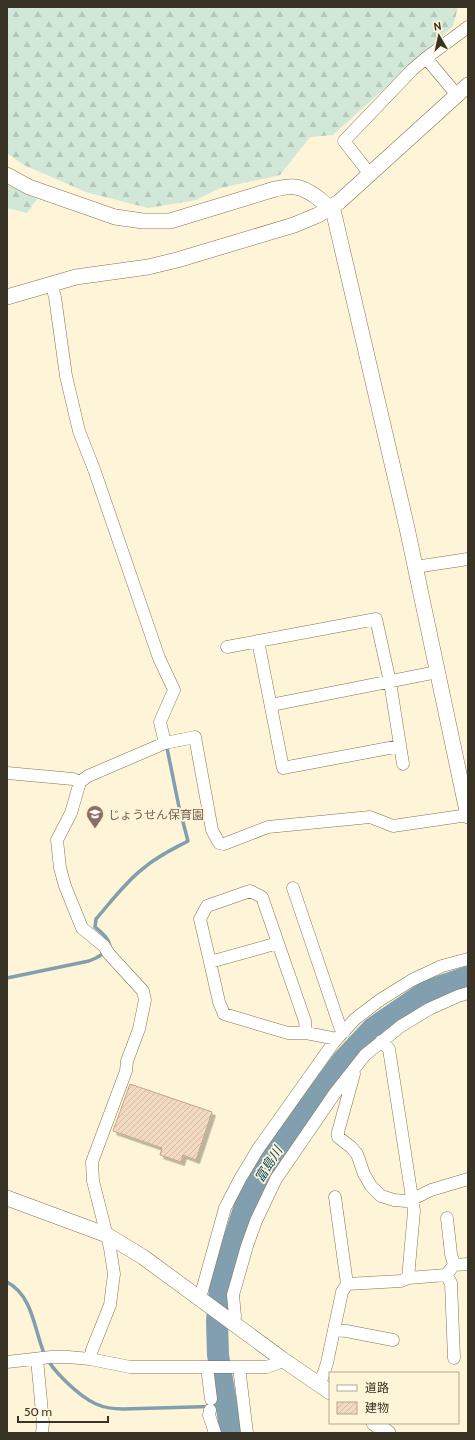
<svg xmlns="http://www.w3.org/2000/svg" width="475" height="1440" viewBox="0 0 475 1440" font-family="Cabin,'Noto Sans JP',sans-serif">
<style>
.forest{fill:url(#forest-firs)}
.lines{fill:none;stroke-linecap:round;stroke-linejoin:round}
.stream{stroke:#819faf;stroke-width:3.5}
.river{stroke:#819faf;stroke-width:22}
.building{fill:url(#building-hatch);stroke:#c1a58b;filter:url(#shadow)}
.minor-casing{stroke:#807554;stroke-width:13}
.tertiary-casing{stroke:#807554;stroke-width:16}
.minor{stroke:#fff;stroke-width:12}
.tertiary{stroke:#fff;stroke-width:15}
.labels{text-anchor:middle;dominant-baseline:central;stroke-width:3.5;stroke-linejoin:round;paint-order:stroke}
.education-label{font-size:12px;fill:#785e54;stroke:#fef4d7;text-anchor:start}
.water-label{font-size:13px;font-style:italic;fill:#0b4961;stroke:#fef4d7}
</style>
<defs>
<pattern id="forest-firs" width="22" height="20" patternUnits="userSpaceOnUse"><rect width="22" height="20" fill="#d1e7d7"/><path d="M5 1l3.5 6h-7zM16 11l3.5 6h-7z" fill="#b4c7b8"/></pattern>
<pattern id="building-hatch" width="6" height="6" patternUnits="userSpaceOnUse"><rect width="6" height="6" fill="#f1d9c2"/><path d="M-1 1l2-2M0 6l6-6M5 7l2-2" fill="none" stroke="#cfbba7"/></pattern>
<filter id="shadow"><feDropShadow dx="3.5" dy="3.5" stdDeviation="0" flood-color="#0004"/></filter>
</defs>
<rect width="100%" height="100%" fill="#fef4d7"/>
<path class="forest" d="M7,7H458L453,26L333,135L310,137L280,175L220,188L196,200L148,208L86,192L24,165L7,153Z
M7,185L37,199L27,213L7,208Z"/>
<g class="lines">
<path class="stream" d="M110,947C109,938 101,932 95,927L96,919C111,902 126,881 145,867C158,856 173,849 188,841L179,807L167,748
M7,978L89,961L96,958L106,952
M7,1282C33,1296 34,1329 44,1353C51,1370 80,1397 96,1404C105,1408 113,1409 123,1409L227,1406"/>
<path class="river" d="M231,1433L218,1355L217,1321L221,1279L245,1206L264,1166L343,1060L373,1028L427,991L468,977"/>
</g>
<path class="building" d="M130,1084L212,1112L196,1160L183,1155L181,1162L160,1155L162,1148L113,1131Z"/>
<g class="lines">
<defs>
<path id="minor" d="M426,58L468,27
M371,173L365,168L344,141L412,70L426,58L457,95
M51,283L55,297L66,376L79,431L95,472L159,658L174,690L160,722L165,743
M415,567L468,559
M258,641L283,768L400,746
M227,647L376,619L390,682L403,764
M271,705L437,672
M7,773L73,779L80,782
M293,888L340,1027L344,1032
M278,943L210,962L219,1002L224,1014L288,1033H306L332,1038L334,1042
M210,962L200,919L207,906L250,891L262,897L305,1021L306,1033
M381,1041L389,1049L414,1211L408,1278
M353,1071L354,1074L338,1132V1137L351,1147L357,1154L364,1174L371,1186L381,1196L394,1200L406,1201L413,1199L431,1190L468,1179
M335,1197L347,1284
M447,1218L451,1254L454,1265L468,1264
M454,1265L446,1275L451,1283L454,1358
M200,1298L225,1208L240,1179L258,1149L334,1042L355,1019L380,1000L412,980L442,966L468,959
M234,1323L235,1316L233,1295L247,1246L256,1221L276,1179L335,1093L365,1055L401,1026L429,1009L458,996L468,993
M334,1330L346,1331L393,1340
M37,1359L43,1423L42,1433
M90,1359L92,1350L110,1305L114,1274L110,1248L93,1181L92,1162L126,1071L127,1061L139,1029L145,1000L143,991L109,954L104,946L82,928L65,886L60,868L57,840L71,813L80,782L88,776L165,743L195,737L212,830L219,843L224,844L268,827L370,817L393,826L468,815
M7,1362L51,1357H68L90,1359L130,1367H267L278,1363L282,1359
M207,1367L211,1399
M239,1367L247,1433
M318,1383L322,1378L327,1363L342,1292L347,1284L401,1281L408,1278L446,1275
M210,1410L209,1415L215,1433"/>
<path id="tertiary" d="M7,175L29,187L115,217L143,221H170L275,189C281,188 288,186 295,187C308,188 327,204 334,214L407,528L468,816
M7,297L76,277L148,267L177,260L294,225L318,215L339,202L468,85
M7,1198L107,1235L143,1257L282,1359L330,1392
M374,1423L388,1433"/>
</defs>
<use href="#minor" class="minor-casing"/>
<use href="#tertiary" class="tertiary-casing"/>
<use href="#minor" class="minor"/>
<use href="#tertiary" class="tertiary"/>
</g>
<defs>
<symbol id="school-pin" viewBox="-11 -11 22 30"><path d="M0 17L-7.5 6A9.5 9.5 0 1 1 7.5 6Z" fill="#8d6e63" stroke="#fef4d7"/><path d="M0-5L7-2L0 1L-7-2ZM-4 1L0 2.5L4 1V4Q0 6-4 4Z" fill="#fff"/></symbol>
</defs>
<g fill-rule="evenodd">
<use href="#school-pin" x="85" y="804" width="20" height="27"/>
</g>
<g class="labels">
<g class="education-label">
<text x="108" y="814">じょうせん保育園</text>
</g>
<g class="water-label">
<text transform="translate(268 1164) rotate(-58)">富島川</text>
</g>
</g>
<rect width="475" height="1440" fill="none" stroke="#383325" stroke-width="16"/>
<rect x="329" y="1372" width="130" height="52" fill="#fef4d7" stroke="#afa790"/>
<rect x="337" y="1385" width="20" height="6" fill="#ffffff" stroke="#afa790"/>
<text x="365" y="1392" font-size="12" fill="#383325">道路</text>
<rect x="337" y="1402" width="20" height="12" fill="url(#building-hatch)" stroke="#afa790"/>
<text x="365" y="1412" font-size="12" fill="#383325">建物</text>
<g transform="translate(439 36) rotate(351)" stroke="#fef4d7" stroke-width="3" paint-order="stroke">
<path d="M0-3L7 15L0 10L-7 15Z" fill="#383325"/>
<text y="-6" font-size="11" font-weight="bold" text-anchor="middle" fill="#383325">N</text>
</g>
<path d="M18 1416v6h90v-6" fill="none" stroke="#383325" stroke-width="2"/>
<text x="24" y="1416" font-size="12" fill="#383325" stroke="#fef4d7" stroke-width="3" paint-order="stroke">50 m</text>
</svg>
